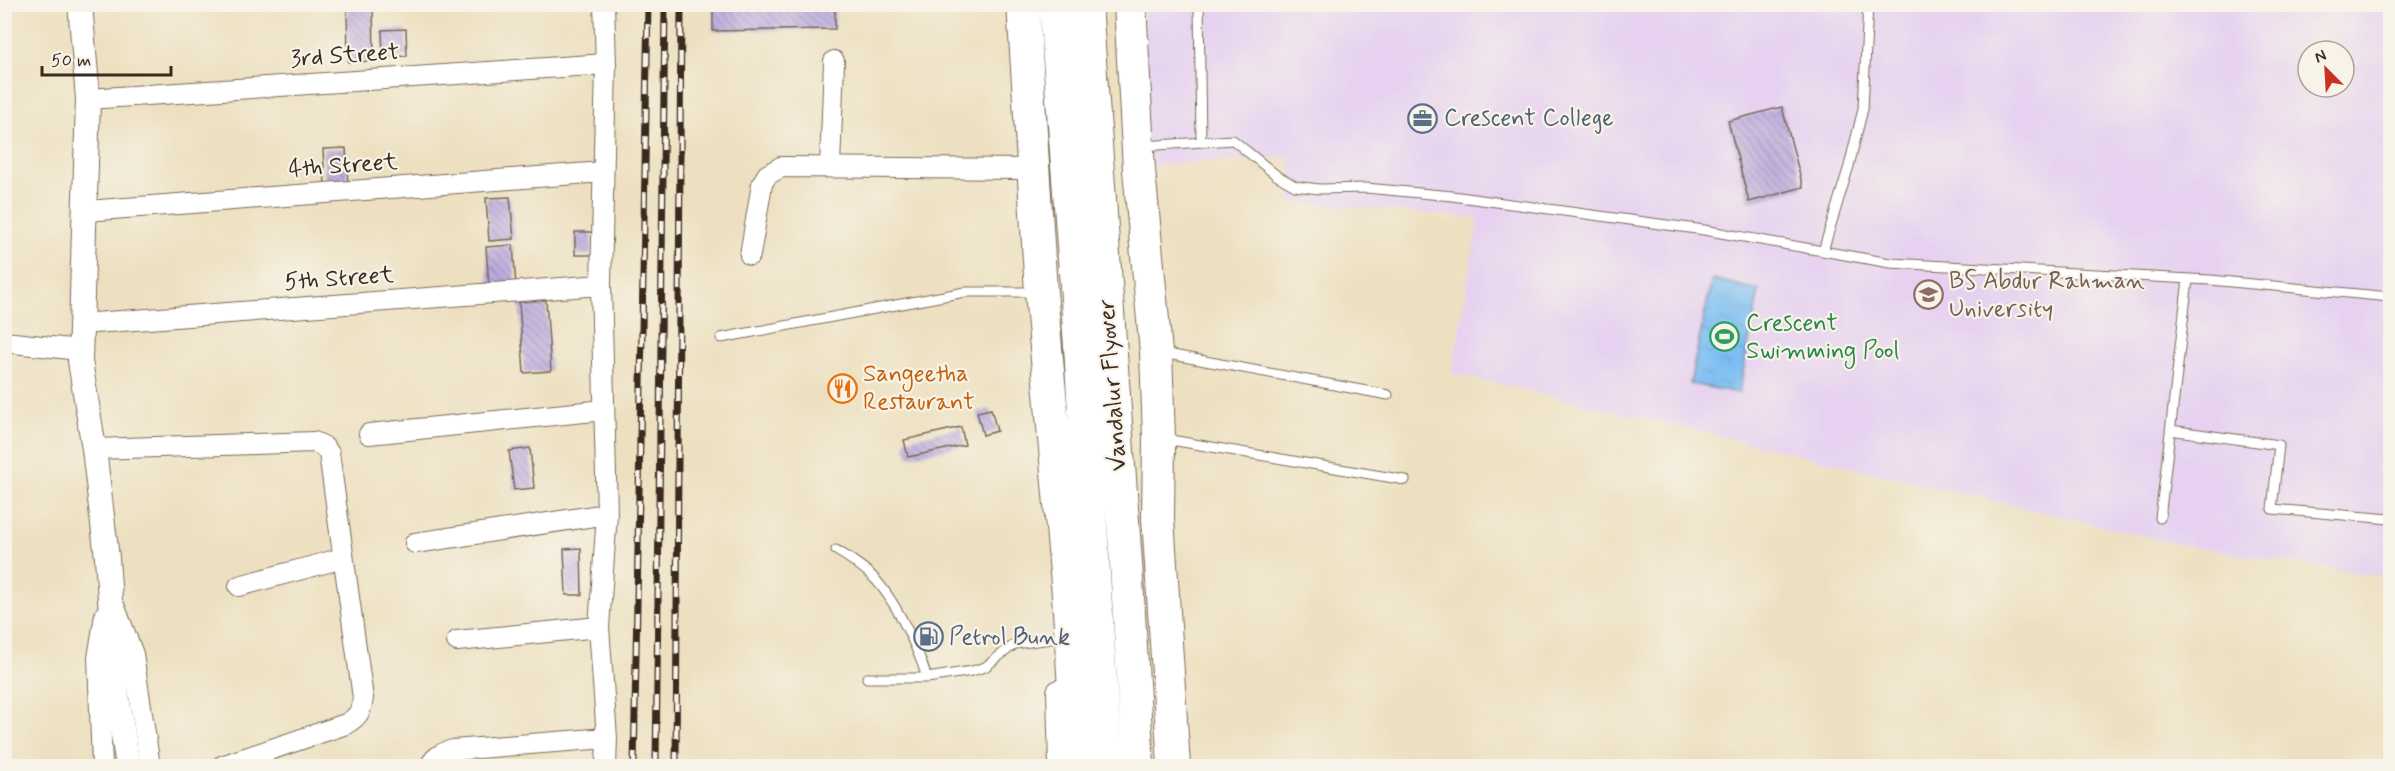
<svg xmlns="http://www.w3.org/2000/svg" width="2395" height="771" viewBox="0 0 2395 771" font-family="Mynerve,sans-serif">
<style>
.built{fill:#e6d2f0;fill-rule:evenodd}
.water{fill:url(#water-ripples);stroke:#5c7488;stroke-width:1.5}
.building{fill:url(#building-back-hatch)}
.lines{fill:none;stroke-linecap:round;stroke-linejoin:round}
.service-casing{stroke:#796a57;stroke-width:11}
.minor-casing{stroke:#796a57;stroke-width:22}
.tertiary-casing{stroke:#796a57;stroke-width:26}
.trunk-casing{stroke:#796a57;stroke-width:34}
.service{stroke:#fff;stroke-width:9}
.minor{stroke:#fff;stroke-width:20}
.tertiary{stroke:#fff;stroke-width:24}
.trunk{stroke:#fff;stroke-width:32}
.rail-casing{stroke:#3b2a1e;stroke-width:7}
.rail{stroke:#f7f3e8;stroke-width:4.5;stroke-dasharray:14;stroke-linecap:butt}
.labels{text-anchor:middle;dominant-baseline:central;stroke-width:4.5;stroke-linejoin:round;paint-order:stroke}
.street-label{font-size:24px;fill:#3b2a1e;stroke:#f7f3e8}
.service-label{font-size:24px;fill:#4e5e75;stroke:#f7f3e8;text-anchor:start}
.education-label{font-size:24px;fill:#785e54;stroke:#f7f3e8;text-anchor:start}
.leisure-label{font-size:24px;fill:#27864d;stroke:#f7f3e8;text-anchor:start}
.food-label{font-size:24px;fill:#c56008;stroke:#f7f3e8;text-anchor:start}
</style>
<defs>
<pattern id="water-ripples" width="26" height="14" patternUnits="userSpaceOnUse" patternTransform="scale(1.5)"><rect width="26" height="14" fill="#7cbef2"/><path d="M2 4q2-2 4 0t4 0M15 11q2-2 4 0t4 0" fill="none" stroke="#6ca3cf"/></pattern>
<pattern id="building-back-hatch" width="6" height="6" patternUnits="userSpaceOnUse" patternTransform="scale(1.5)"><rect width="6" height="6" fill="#bcabde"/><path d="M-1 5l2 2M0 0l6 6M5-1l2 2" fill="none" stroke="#9a8bb3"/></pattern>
</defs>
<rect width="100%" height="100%" fill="#f7f3e8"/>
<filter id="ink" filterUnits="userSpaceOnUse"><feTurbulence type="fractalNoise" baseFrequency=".0167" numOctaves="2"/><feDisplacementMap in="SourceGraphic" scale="12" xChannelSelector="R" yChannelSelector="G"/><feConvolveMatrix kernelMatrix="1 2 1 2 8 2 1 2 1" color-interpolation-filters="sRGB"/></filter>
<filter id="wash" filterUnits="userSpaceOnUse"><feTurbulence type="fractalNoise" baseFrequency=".008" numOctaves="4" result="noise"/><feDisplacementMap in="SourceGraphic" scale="24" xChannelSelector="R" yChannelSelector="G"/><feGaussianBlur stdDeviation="1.35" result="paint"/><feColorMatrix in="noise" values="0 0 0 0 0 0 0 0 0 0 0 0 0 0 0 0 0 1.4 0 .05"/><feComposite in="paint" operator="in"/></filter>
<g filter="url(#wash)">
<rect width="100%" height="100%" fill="#ede0c0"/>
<path class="built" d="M1143,5H2390V578L2186,546L1452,373L1478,218L1292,202L1289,157L1148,165ZM2308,51H2344V87H2308Z"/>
<path class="water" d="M1712,279L1759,290L1739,393L1690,384Z"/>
<g id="blocks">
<path class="building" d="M347,4H373L374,61L348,62Z
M713,4H835V29L713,31Z
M406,29L407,56L383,57L382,30Z
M1782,107L1803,187L1749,202L1728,121Z
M346,148L348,185L325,186L323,149Z
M510,197L514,239L489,241L486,198Z
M575,232H592V255H575Z
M513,245L516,286L489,288L486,247Z
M546,300L551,371L524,373L519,302Z
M991,409L997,431L983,435L977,412Z
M961,427L965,445L908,457L904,440Z
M530,448L534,488L514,490L509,451Z
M581,548L582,595H566L564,549Z"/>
</g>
</g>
<g filter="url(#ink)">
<use href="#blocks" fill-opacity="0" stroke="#796a57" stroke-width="1.5"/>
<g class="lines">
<defs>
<path id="service" d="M1199,4L1201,141
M1143,146L1233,140L1276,175L1295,186L1319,189L1366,188L1452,196L1704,230L1890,263L2210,280L2390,297
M1823,251L1849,166L1863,109L1868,4
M721,338L965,292H1035
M1162,353L1388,395
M2170,430L2279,445L2272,509L2390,519
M1165,439L1405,480
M2160,518L2188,279
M836,550C849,558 864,567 874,578C895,600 918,648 927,678
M867,678H927L972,671L985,667L1015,644L1058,638"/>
<path id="minor" d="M604,4L606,64L601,285L607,514L599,627L607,738L606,766
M88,99L606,64
M830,167L834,61
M86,211L603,172
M750,255L762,184L767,175L781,167L1032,169
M81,324L601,285
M4,342L80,350
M369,434L604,410
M94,449L314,442L323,446L329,453L363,698C361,712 358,717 346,724L222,766
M415,543L607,514
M239,586L343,558
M114,605L133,654L150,766
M457,641L599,627
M102,766L98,658L105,615
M430,766C435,756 442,753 453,750L607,738"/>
<path id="tertiary" d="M80,4L88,99L80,361L94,449L107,558L117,697L128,766
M1059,692L1061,766"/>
<path id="trunk" d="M1023,4L1041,292L1068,595L1079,766
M1055,4L1077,299L1106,766
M1086,4L1126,563L1138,766
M1130,4L1139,170L1156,352L1159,438L1158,518L1174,766"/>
</defs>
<use href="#service" class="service-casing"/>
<use href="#minor" class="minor-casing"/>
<use href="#tertiary" class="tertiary-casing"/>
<use href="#trunk" class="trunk-casing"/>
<use href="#service" class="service"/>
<use href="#minor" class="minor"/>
<use href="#tertiary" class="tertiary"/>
<use href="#trunk" class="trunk"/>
<defs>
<path id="rail" d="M634,766L648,4
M656,766L665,4
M676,766L681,4"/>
</defs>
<use href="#rail" class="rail-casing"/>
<use href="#rail" class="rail"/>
</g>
</g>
<defs>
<symbol id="office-ring" viewBox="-11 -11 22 22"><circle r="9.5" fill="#f7f3e8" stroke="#5c6f8a" stroke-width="1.5"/><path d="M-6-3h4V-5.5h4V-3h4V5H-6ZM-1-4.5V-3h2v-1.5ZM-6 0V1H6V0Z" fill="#5c6f8a"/></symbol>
<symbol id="university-ring" viewBox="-11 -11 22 22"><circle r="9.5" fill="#f7f3e8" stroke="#8d6e63" stroke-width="1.5"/><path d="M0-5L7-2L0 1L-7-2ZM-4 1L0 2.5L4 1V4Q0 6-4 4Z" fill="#8d6e63"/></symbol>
<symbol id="stadium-ring" viewBox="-11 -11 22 22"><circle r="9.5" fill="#f7f3e8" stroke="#2e9e5b" stroke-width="1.5"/><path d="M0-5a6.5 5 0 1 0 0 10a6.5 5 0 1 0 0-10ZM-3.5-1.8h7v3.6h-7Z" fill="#2e9e5b"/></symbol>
<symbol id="restaurant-ring" viewBox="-11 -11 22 22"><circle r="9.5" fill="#f7f3e8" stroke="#e8710a" stroke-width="1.5"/><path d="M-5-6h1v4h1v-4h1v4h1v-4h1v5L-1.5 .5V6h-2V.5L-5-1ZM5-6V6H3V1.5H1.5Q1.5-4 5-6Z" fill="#e8710a"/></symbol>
<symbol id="fuel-ring" viewBox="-11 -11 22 22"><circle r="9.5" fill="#f7f3e8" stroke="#5c6f8a" stroke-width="1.5"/><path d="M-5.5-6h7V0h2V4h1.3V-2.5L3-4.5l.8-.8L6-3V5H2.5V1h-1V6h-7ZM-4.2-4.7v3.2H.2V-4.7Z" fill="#5c6f8a"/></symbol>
</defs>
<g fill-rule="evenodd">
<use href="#office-ring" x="1406" y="102" width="33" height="33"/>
<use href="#university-ring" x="1912" y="278" width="33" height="33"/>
<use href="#stadium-ring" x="1708" y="320" width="33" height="33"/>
<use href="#restaurant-ring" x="826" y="372" width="33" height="33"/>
<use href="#fuel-ring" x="912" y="620" width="33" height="33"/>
</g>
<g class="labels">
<g class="street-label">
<text transform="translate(345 56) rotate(-4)">3rd Street</text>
<text transform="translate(343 166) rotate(-4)">4th Street</text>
<text transform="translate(339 279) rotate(-4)">5th Street</text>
<text transform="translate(1113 385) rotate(-94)">Vandalur Flyover</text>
</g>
<g class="service-label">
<text x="1444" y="118">Crescent College</text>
<text x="949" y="637">Petrol Bunk</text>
</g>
<g class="education-label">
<text x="1949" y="281">BS Abdur Rahman<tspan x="1949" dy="28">University</tspan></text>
</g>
<g class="leisure-label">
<text x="1746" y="323">Crescent<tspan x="1746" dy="28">Swimming Pool</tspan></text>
</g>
<g class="food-label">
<text x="863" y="374">Sangeetha<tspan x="863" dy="28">Restaurant</tspan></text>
</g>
</g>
<rect width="2395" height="771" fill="none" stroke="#f7f3e8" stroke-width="24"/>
<g transform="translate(2326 69) rotate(336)"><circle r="28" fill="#f7f3e8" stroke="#aca397" stroke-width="1.5"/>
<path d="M0-4.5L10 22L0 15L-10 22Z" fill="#c8321e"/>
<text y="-9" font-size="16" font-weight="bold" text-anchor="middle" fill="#3b2a1e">N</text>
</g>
<path d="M42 66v9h129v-9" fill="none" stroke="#3b2a1e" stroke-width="3"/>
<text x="51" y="66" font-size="18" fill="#3b2a1e" stroke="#f7f3e8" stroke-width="4.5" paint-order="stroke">50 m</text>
</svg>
